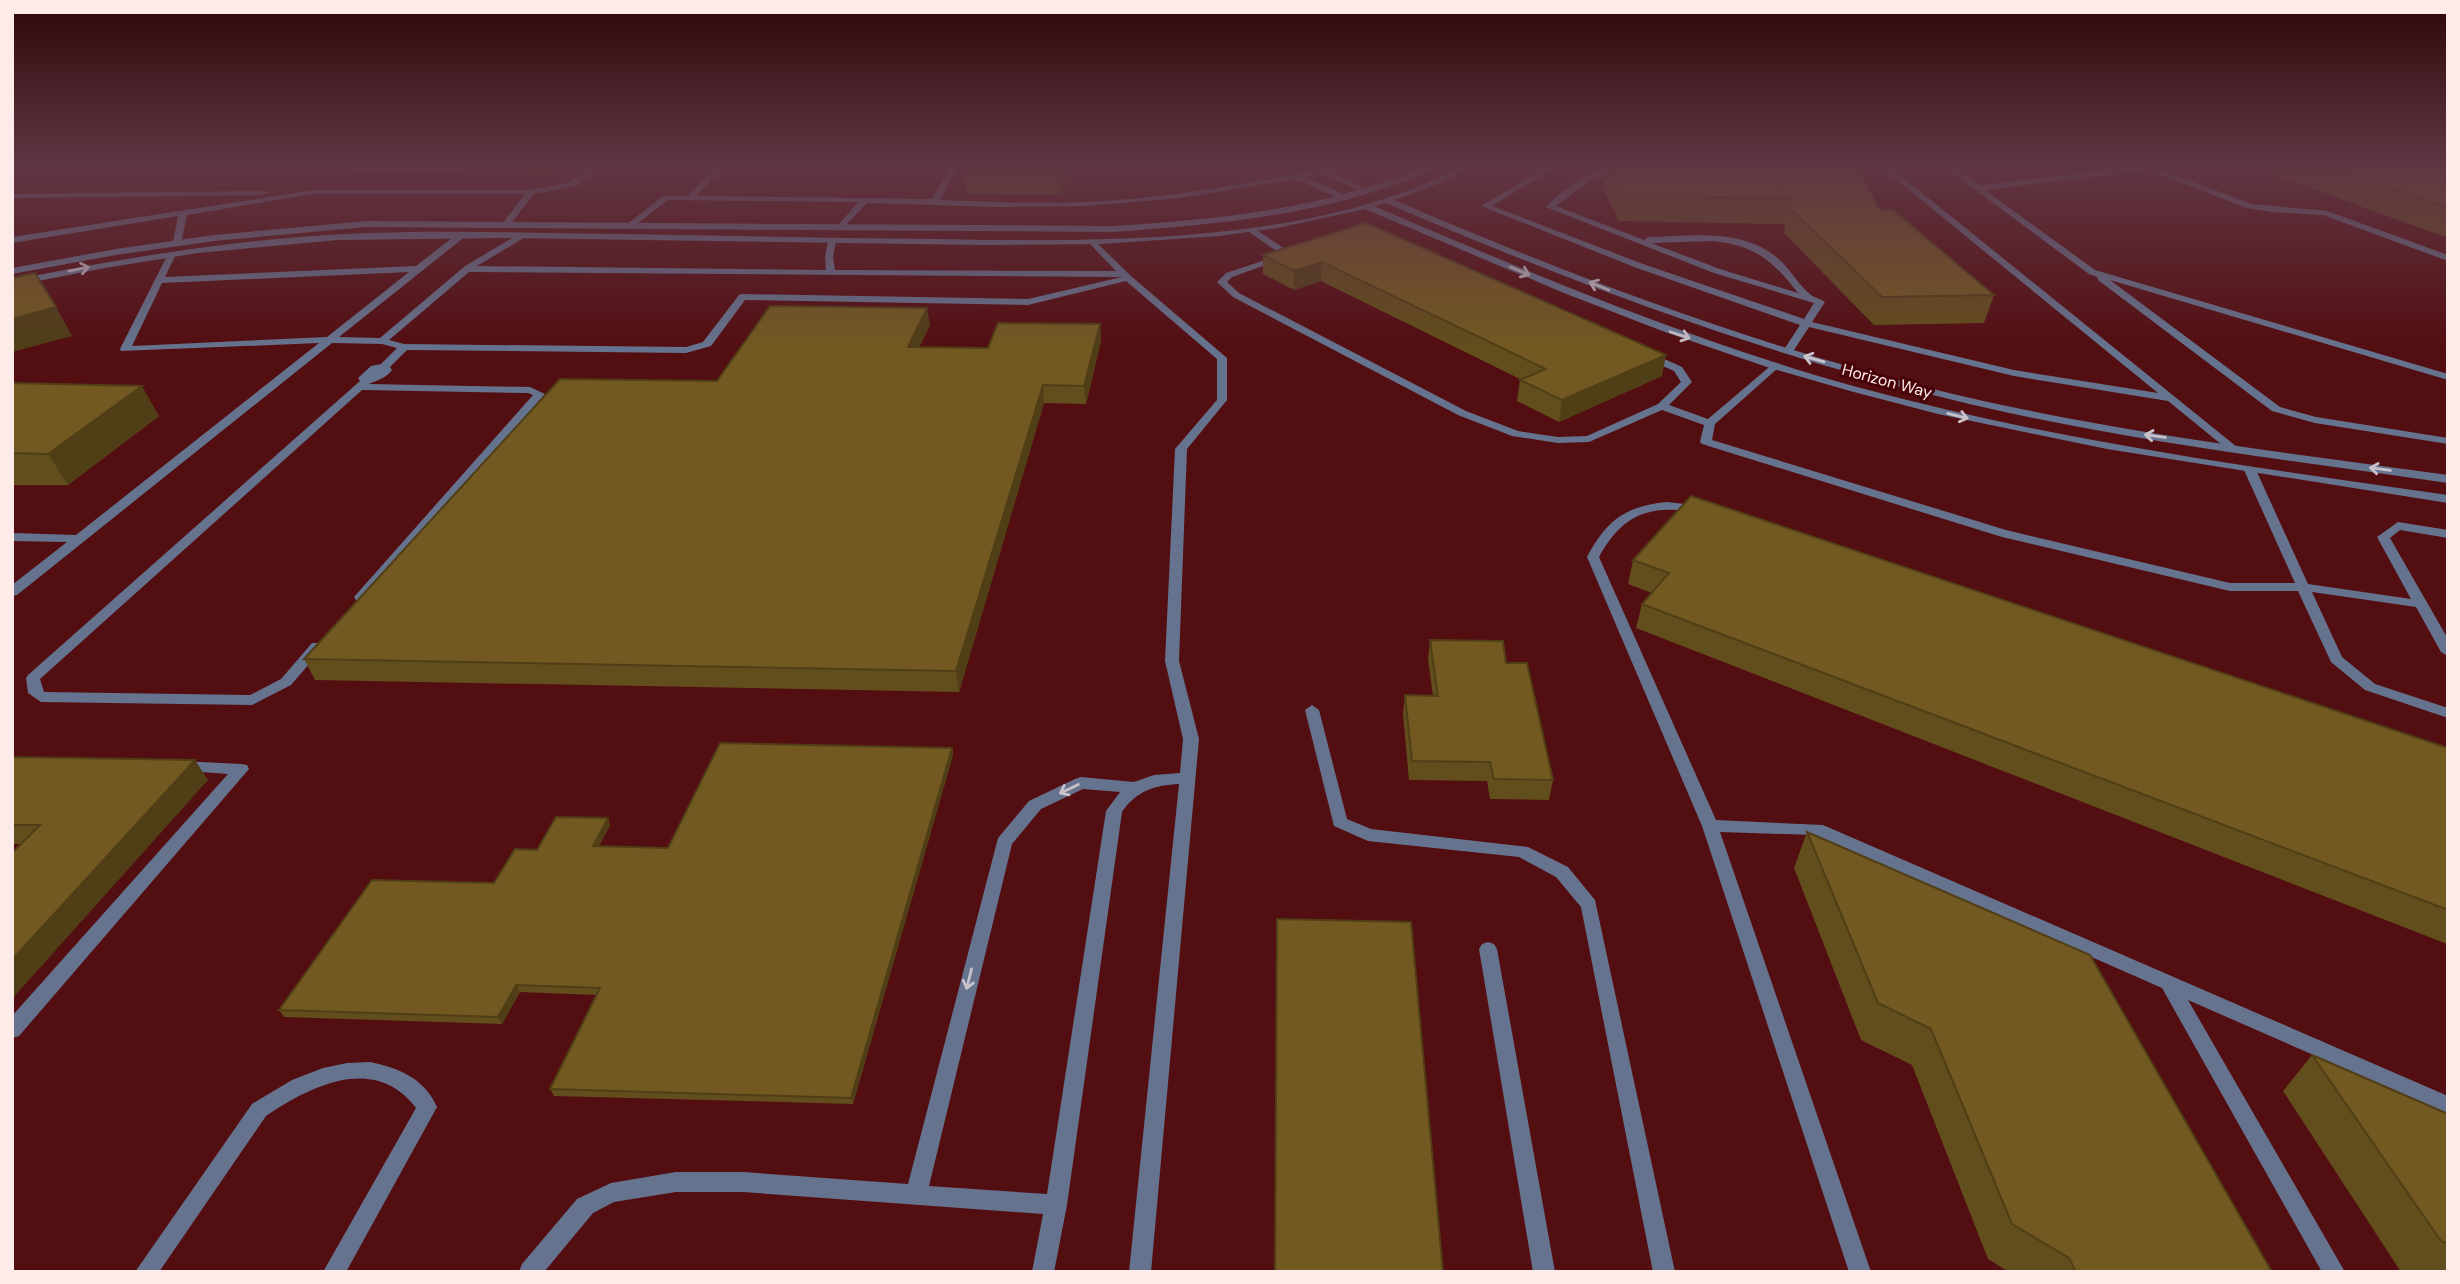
<svg xmlns="http://www.w3.org/2000/svg" width="2460" height="1284" viewBox="0 0 2460 1284" font-family="'DM Sans',sans-serif">
<style>
.lines{fill:none;stroke-linecap:round;stroke-linejoin:round}
.service{fill:#66738e;fill-rule:evenodd}
.tertiary{fill:#66738e;fill-rule:evenodd}
.wall{fill:#624d1c}
.shaded-wall{fill:#503e17}
.building{fill:#725921;stroke:#503e17;stroke-width:2}
.oneway{stroke:#c8c1c9}
.labels{text-anchor:middle;dominant-baseline:central;stroke-width:6;stroke-linejoin:round;paint-order:stroke}
.far-street-label{font-size:16px;fill:#fdebe9;stroke:#470207}
</style>
<rect width="100%" height="100%" fill="#530e11"/>
<g class="lines">
<path class="service" d="M590,167H599L576,186L534,194L509,226L506,227L502,224L525,194H313L187,215L181,243L177,246L173,243L178,216L12,243V237L313,190H531L570,182Z
M716,167H724L696,196L932,199L950,167H958L940,200C988,202 1036,204 1085,202C1167,198 1248,184 1329,167H1343L1329,171L1371,191L1364,193L1321,173L1305,177L1349,196V200H1343L1295,179L1181,198L1085,206L1003,207L867,203L840,231L836,228L858,202L668,200L633,227L626,225L663,196H687Z
M1546,167H1555L1492,206L1643,264L1804,319L1814,303L1714,273L1546,207C1562,191 1590,167 1614,167L1603,174H1626V178H1594L1556,206L1644,240L1648,237C1690,236 1738,228 1774,255C1789,266 1797,284 1811,295C1815,298 1821,299 1825,302L1812,322L2014,370L2158,393L1881,167H1890L2237,447L2235,449H2227L2168,401L2014,376L1809,327L1792,353H1784L1783,351L1800,325L1637,268L1481,206ZM1712,241C1755,245 1772,260 1798,293L1720,269L1651,243Z
M1945,167H1954L1980,185L2133,167H2161L2162,170L2252,204L2327,211L2448,255V261L2323,215L2272,212L2247,208L2155,173L2154,169L1985,190L2095,270L2448,374V380L2110,280L2280,407L2316,417L2448,438V444L2315,423L2272,411L2098,280L2097,277L2089,274Z
M266,191L267,193L263,195L12,198V194Z
M1252,227L1291,253V257H1285L1249,232L1248,230Z
M519,234L522,235V239L477,266L826,270L825,257L828,241L832,238L836,241L833,257L835,270L1116,271L1090,244V240L1093,239L1131,276L1227,358V400L1187,449L1179,661L1199,739L1151,1272H1129L1179,784C1155,785 1136,791 1122,812L1067,1205L1054,1272H1032L1043,1214L743,1192H676L614,1202L593,1213L544,1272H519L522,1264L577,1199L611,1183L676,1172H743L908,1184L998,838L1029,801L1075,779L1081,777L1134,782L1154,775L1180,773L1183,739L1165,661L1175,449L1217,400V359L1126,281L1028,305L745,300L711,346L686,353L407,350L390,367L392,370C386,378 378,380 369,384L530,387L545,394L366,600H356L354,597L533,395L528,393L362,390L40,679L44,692L250,695L281,679L312,643H322L324,646L322,649L291,685L252,705L41,702L28,693L26,678L28,675L360,381L358,378L371,366L381,364L397,348L382,344L332,343L17,595L12,596V585L67,542L12,541V533L76,535L319,343L121,351L120,349L169,252L176,254L165,277L416,266L456,235H462V239L339,337L380,338L465,266ZM409,272L327,337L132,346L162,283ZM469,272L1122,277L1028,299L742,294L739,295L703,342L686,347L404,344L389,340ZM1083,789L1120,792L1106,811L1047,1194L929,1186L1012,844L1041,809Z
M1277,256L1284,258L1232,277L1227,282L1239,293L1466,411L1518,431L1558,437L1587,436L1658,404L1681,382L1674,371L1643,357V353H1651L1682,367L1692,382L1669,405L1708,419L1774,363L1778,364V368L1715,424L1712,440L2006,530L2230,583H2295L2244,470L2250,466L2256,470L2308,584L2411,599L2377,537L2398,522L2448,530V538L2400,530L2390,538L2448,639V656L2441,652L2416,607L2312,592L2342,657L2375,684L2448,708V718L2365,690L2331,662L2298,591H2230L2002,537L1702,444L1700,442L1704,425L1662,410L1589,442L1558,443L1512,436L1458,415L1233,297L1217,282L1226,273Z
M1667,502L1701,506L1707,510C1700,515 1695,512 1686,511C1644,505 1619,520 1599,557L1716,820L1823,825L2448,1096V1114L2188,1000L2345,1272H2322L2162,988L1815,835L1720,832L1871,1272H1849L1702,826L1587,557C1606,521 1625,506 1667,502Z
M1312,705L1319,710L1347,819L1371,829L1528,847L1568,867L1595,900L1675,1272H1653L1581,907L1556,877L1519,857L1368,841L1334,826L1305,710Z
M181,761L241,764L247,765L249,769L19,1036L12,1038V1016L228,774L175,770L173,766L175,762Z
M1488,942L1494,944L1497,949L1555,1272H1533L1479,949L1482,944Z
M370,1062C399,1068 424,1078 437,1107L346,1272H323L416,1108C375,1054 312,1085 266,1116L159,1272H135L252,1104L292,1080L323,1068L347,1063Z"/>
<path class="tertiary" d="M1424,167H1434C1419,178 1397,184 1379,190C1293,218 1203,225 1113,232L366,227L214,241L116,255L12,274V268L116,249L214,235L366,221L1113,226C1220,219 1324,209 1424,167Z
M1460,167H1470L1438,184L1394,200C1574,277 1758,347 1949,393C2113,432 2281,452 2448,475V483C2280,459 2110,439 1945,398C1753,351 1568,281 1386,203L1374,206C1533,274 1691,341 1857,387C2051,440 2250,467 2448,495V503L2107,449L1938,414L1850,391L1767,367L1665,332L1564,293L1365,209L1277,228L1219,236L1101,244L983,245L505,238L338,240L198,253L105,268L12,286V280C104,262 195,246 288,238C400,228 514,233 626,234C729,236 832,238 935,239C1100,242 1314,245 1460,167Z"/>
</g>
<path class="wall" d="M12,167H568L559,174Z
M966,167H1071L1062,195L967,194L964,169Z
M1606,167H1857L1880,210L1994,295L1984,323L1874,325L1784,233L1785,224L1619,221L1603,188Z
M2269,167H2448V238L2266,172Z
M1366,223L1662,376L1559,422L1517,401L1520,379L1321,281L1294,290L1263,274V255Z
M1100,324L1101,341L1086,404L1044,403L959,692L315,680L304,659L930,325L919,347L988,348Z
M12,383L159,416L68,485H12Z
M1633,560L2448,748V943L2447,944L1636,628L1642,604L1652,593L1628,584Z
M1430,640L1506,663L1553,780L1549,800L1490,799L1487,781L1409,780L1403,714L1405,695L1433,696L1428,659Z
M952,748L953,755L853,1104L554,1096L550,1089L597,995L520,992L502,1024L284,1017L279,1010L494,883L537,850L608,818L610,825L599,846L668,848Z
M12,757L208,780L21,844H12Z
M1807,832L2272,1272H2009L1988,1259L1912,1065L1861,1040L1794,868Z
M2312,1055L2448,1114V1272H2401L2283,1091Z"/>
<path class="shaded-wall" d="M557,167H568L559,174Z
M1061,167H1071L1062,195L1060,170Z
M1322,262L1321,281L1294,290V271Z
M56,307L72,336L12,352V319Z
M927,308L930,325L911,365L908,347Z
M1100,324L1101,341L1086,404L1084,386Z
M1666,355L1662,376L1559,422L1562,400Z
M1043,385L1044,403L959,692L956,671Z
M142,386L159,416L68,485L48,454Z
M952,748L953,755L853,1104L851,1098Z
M195,760L208,780L12,999V960Z
M608,818L610,825L595,852L593,846Z
M516,985L520,992L502,1024L498,1017Z"/>
<path class="building" d="M966,167H1061L1060,170L964,169Z
M1609,167H1857L1880,210H1893L1994,295L1882,297L1790,208L1792,198L1624,196Z
M2332,167H2448V207Z
M1366,223L1666,355L1562,400L1520,380L1546,369L1322,262L1294,271L1263,255Z
M35,273L56,307L12,319V278Z
M770,306L927,308L908,347L988,348L998,323L1100,324L1084,386L1043,385L956,671L304,659L560,379L717,381Z
M12,383L142,386L48,454L12,453Z
M1691,496L2448,748V910L1642,604L1669,573L1633,560Z
M1430,640L1503,641L1506,663H1527L1553,780L1494,779L1490,762L1412,761L1405,695L1438,696Z
M720,743L952,748L851,1098L550,1089L600,988L516,985L498,1017L279,1010L372,880L494,883L515,849L537,850L556,817L608,818L593,846L668,848Z
M12,757L195,760L12,960V853L40,825H12Z
M1807,832L2090,955L2272,1272H2076L2069,1258L2012,1224L1931,1029L1878,1003Z
M1277,919L1411,922L1443,1272H1275Z
M2312,1055L2448,1114V1244L2441,1241Z"/>
<defs><path id="oneway-shaft" d="M-6 0H5M1.5-3L5.5 0L1.5 3" fill="none" stroke-width="1.6" stroke-linecap="round" stroke-linejoin="round" transform="scale(1.75)"/></defs>
<g class="oneway">
<use href="#oneway-shaft" transform="translate(79 269) rotate(-11)"/>
<use href="#oneway-shaft" transform="translate(1520 271) rotate(23)"/>
<use href="#oneway-shaft" transform="translate(1599 286) rotate(-158)"/>
<use href="#oneway-shaft" transform="translate(1680 335) rotate(18)"/>
<use href="#oneway-shaft" transform="translate(1814 359) rotate(-164)"/>
<use href="#oneway-shaft" transform="translate(1958 416) rotate(14)"/>
<use href="#oneway-shaft" transform="translate(2155 436) rotate(-172)"/>
<use href="#oneway-shaft" transform="translate(2380 469) rotate(-172)"/>
<use href="#oneway-shaft" transform="translate(1069 789) rotate(154)"/>
<use href="#oneway-shaft" transform="translate(969 979) rotate(104)"/>
</g>
<linearGradient id="sky" x2="0" y2="1"><stop stop-color="#2e0809"/><stop offset="0.48" stop-color="#603643"/><stop offset="1" stop-color="#603643" stop-opacity="0"/></linearGradient>
<rect width="2460" height="347" fill="url(#sky)"/>
<g class="labels">
<g class="far-street-label">
<text transform="translate(1887 381) rotate(15)">Horizon Way</text>
</g>
</g>
<rect width="2460" height="1284" fill="none" stroke="#fdebe9" stroke-width="28"/>
</svg>
